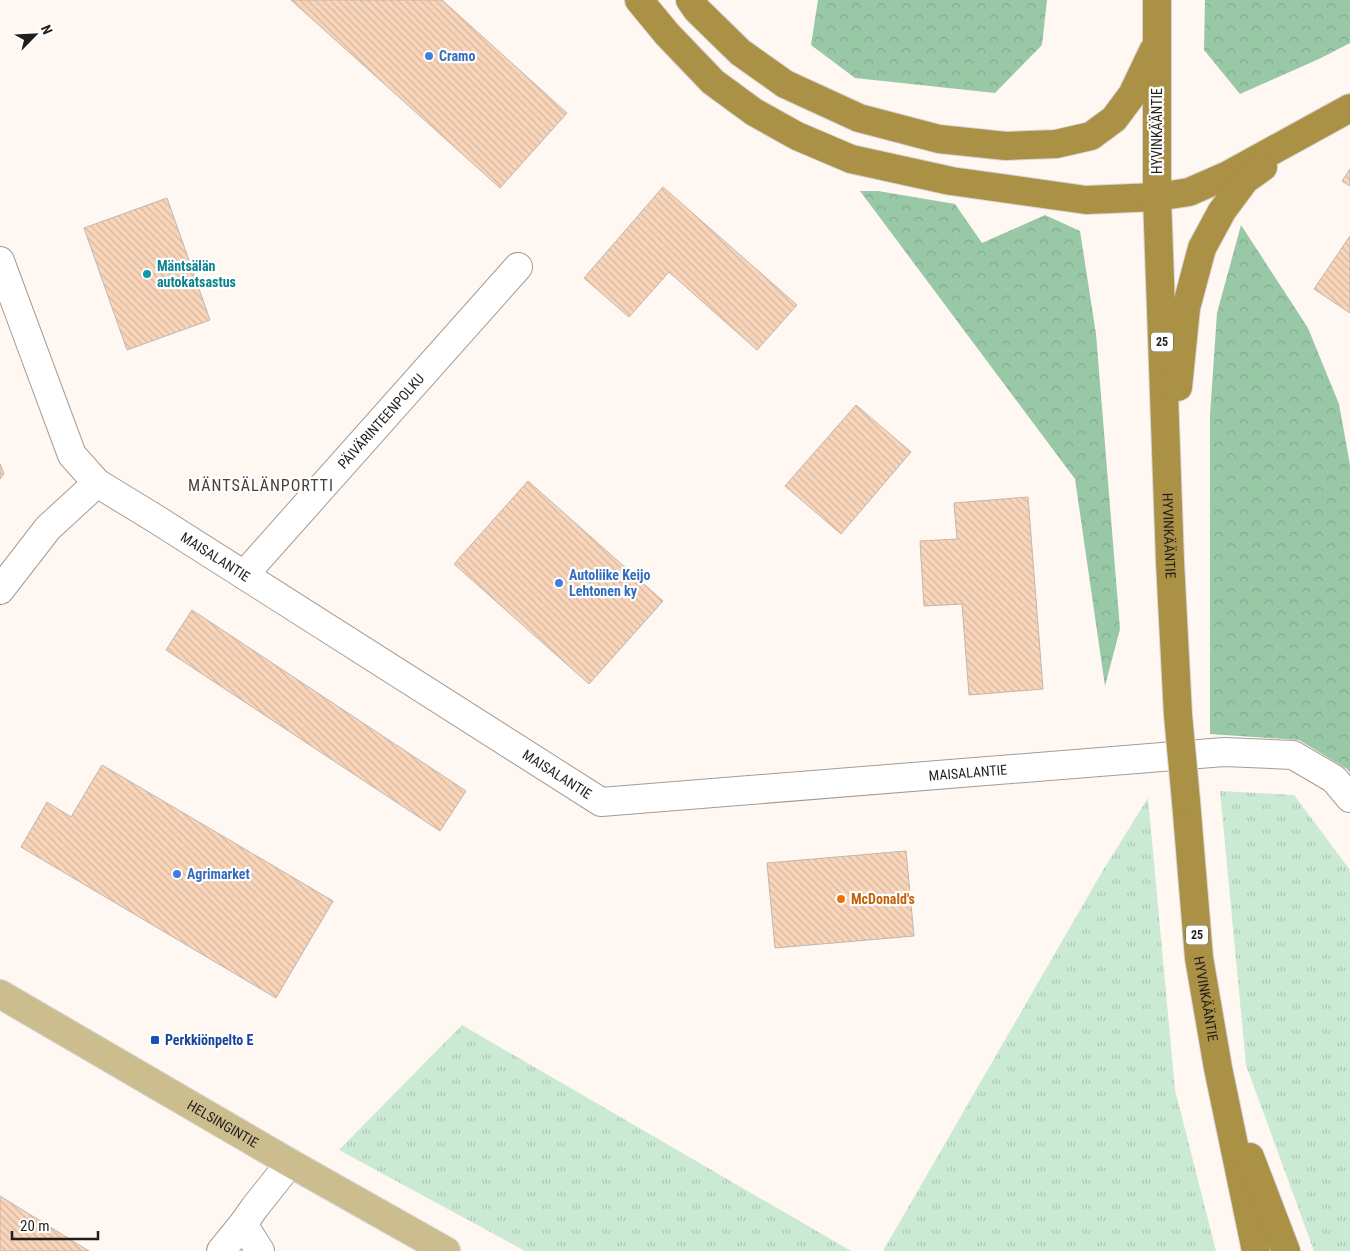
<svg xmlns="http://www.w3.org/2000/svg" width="1350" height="1251" viewBox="0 0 1350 1251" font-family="'Roboto Condensed',sans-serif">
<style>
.grass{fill:url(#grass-tufts)}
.forest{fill:url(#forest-crowns)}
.building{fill:url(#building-back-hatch);stroke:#c1b7af}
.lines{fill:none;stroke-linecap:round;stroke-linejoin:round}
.minor-casing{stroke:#a69c95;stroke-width:30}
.major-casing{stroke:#d7d6d6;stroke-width:30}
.highway-casing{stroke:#d7d6d6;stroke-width:30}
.minor{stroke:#fff;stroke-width:28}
.major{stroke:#ccbd8f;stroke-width:28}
.highway{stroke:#aa9145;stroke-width:28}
.highway-bridge-casing{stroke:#d7d6d6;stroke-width:30;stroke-linecap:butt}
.highway-bridge{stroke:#aa9145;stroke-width:28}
.shop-dot{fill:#3f7fe0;stroke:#fff;stroke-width:2}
.culture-dot{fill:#0f9aa8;stroke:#fff;stroke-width:2}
.food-dot{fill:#e8710a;stroke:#fff;stroke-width:2}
.transit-dot{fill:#1a4fb4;stroke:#fff;stroke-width:2}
.labels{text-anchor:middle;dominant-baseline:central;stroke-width:4.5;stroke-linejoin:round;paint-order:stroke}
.shield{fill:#fff;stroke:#64625f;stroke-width:1}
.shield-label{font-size:12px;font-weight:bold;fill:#221e1b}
.shop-label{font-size:14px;font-weight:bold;fill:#366cbe;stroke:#fff;text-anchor:start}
.street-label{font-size:14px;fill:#221e1b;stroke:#fff}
.culture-label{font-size:14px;font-weight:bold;fill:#0d838f;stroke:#fff;text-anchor:start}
.food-label{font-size:14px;font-weight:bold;fill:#c56008;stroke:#fff;text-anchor:start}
.transit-label{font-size:14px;font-weight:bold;fill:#164399;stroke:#fff;text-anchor:start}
.quarter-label{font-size:16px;letter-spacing:1px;fill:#49403a;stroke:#fff}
</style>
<defs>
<pattern id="grass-tufts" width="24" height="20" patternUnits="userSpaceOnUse" patternTransform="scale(1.25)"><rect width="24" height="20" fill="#caead3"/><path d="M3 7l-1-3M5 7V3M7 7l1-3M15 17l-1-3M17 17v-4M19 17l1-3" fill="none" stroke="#adc8b5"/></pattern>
<pattern id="forest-crowns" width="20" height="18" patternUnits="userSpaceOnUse" patternTransform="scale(1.25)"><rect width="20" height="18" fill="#99c8a7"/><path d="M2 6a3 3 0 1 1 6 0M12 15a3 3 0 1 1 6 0" fill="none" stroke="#84ab8f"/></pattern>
<pattern id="building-back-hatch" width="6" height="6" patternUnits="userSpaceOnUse" patternTransform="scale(1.25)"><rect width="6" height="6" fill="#f9d5ba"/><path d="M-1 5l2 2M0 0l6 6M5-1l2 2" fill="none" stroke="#d5b69f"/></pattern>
</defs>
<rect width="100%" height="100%" fill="#fef7f2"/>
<path class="grass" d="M1220,791L1294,795L1350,870V1251H1314L1246,1065Z
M1148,798L1175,1090L1216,1251H883L1102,872Z
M462,1025L851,1251H525L339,1150Z"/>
<path class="forest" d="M818,0H1047L1042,45L995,93L855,78L811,45Z
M1205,0H1350V43L1321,58L1240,94L1204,50Z
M860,191H878L955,204L982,243L1045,215L1080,231L1096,334L1120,629L1105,686L1075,479Z
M1241,225L1308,328L1339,404L1350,465V773L1347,769L1299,740L1210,734V415L1217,313Z"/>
<path class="building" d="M291,0H442L567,113L500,188Z
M1350,169V186L1342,181Z
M663,187L797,305L757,350L669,272L629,317L584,278Z
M167,198L210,320L127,350L84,228Z
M1350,236V313L1314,289Z
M856,405L911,452L841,534L785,486Z
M0,464L4,474L0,479Z
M528,481L663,601L589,684L454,564Z
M1028,497L1043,689L969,695L962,604L924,606L920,541L957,539L954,503Z
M192,610L466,791L440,831L166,650Z
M102,765L333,901L276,998L21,847L47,802L71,817Z
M906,851L914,936L775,948L767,863Z
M0,1196L89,1251H0Z"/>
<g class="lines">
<defs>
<g id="minor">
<path id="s1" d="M0,261L72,455L97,483L156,519L601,802L1224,752L1293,755L1334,779L1350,798"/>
<path id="s2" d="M244,575L518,267"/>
<path d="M0,590L48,528L97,483"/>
<path d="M221,1251L243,1224"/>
<path d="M260,1251L243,1224L255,1207L290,1163"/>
</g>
<g id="major">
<path id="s3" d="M0,994L290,1163L446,1251"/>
</g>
<g id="highway">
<path d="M639,0L667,34L713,82L754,112L797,136L851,159L951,181L1086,200L1157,197L1189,192L1228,175L1350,108"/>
<path d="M690,0L697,10L740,52L785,84L859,118L939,139L1006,146L1056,144L1091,136L1114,119L1132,95L1153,51"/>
<path id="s4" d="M1157,0V197L1170,562L1178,715"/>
<path d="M1178,387L1186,308L1202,248L1222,211L1245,180L1263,167"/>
<path id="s5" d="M1186,801L1199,958L1218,1068L1256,1251"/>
<path d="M1250,1157L1286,1251"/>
</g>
</defs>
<use href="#minor" class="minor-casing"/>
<use href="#major" class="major-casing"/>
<use href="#highway" class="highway-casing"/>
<use href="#minor" class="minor"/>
<use href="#major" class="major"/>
<use href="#highway" class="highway"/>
<defs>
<path id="highway-bridge" d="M1178,715L1186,801"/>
</defs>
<use href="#highway-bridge" class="highway-bridge-casing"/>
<use href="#highway-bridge" class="highway-bridge"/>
</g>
<g class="shop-dot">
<circle cx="429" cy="56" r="5"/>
<circle cx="559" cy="583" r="5"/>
<circle cx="177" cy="874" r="5"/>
</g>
<circle class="culture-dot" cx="147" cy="274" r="5"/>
<circle class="food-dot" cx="841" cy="899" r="5"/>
<rect class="transit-dot" x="150" y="1035" width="10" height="10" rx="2.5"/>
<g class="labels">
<g class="shield">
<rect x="1151" y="332.5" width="22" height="19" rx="4"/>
<rect x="1186" y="925.5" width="22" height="19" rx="4"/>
</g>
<g class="shield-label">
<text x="1162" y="342">25</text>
<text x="1197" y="935">25</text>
</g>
<g class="shop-label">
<text x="439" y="56">Cramo</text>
<text x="569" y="575">Autoliike Keijo<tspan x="569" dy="16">Lehtonen ky</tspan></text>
<text x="187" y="874">Agrimarket</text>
</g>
<g class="street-label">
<text transform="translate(1157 131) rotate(-90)">HYVINKÄÄNTIE</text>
<text stroke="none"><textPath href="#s2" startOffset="206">PÄIVÄRINTEENPOLKU</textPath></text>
<text stroke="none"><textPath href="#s4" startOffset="536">HYVINKÄÄNTIE</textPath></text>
<text stroke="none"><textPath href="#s1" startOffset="384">MAISALANTIE</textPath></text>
<text stroke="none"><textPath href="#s1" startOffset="1209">MAISALANTIE</textPath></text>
<text stroke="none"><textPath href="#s1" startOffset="789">MAISALANTIE</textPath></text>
<text stroke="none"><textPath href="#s5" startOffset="199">HYVINKÄÄNTIE</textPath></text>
<text stroke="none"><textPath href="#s3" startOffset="258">HELSINGINTIE</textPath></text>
</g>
<g class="culture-label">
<text x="157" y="266">Mäntsälän<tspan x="157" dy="16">autokatsastus</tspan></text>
</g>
<g class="food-label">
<text x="851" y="899">McDonald's</text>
</g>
<g class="transit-label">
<text x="165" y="1040">Perkkiönpelto E</text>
</g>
<g class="quarter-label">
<text x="261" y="485">MÄNTSÄLÄNPORTTI</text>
</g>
</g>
<g transform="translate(35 35) rotate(66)" stroke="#ffffff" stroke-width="4" paint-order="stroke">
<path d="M0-4L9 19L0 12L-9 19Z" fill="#221e1b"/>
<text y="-8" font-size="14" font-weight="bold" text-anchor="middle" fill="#221e1b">N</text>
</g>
<path d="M12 1231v8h86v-8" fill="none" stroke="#221e1b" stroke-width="2.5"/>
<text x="20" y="1231" font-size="15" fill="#221e1b" stroke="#ffffff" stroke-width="4" paint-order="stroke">20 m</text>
</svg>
